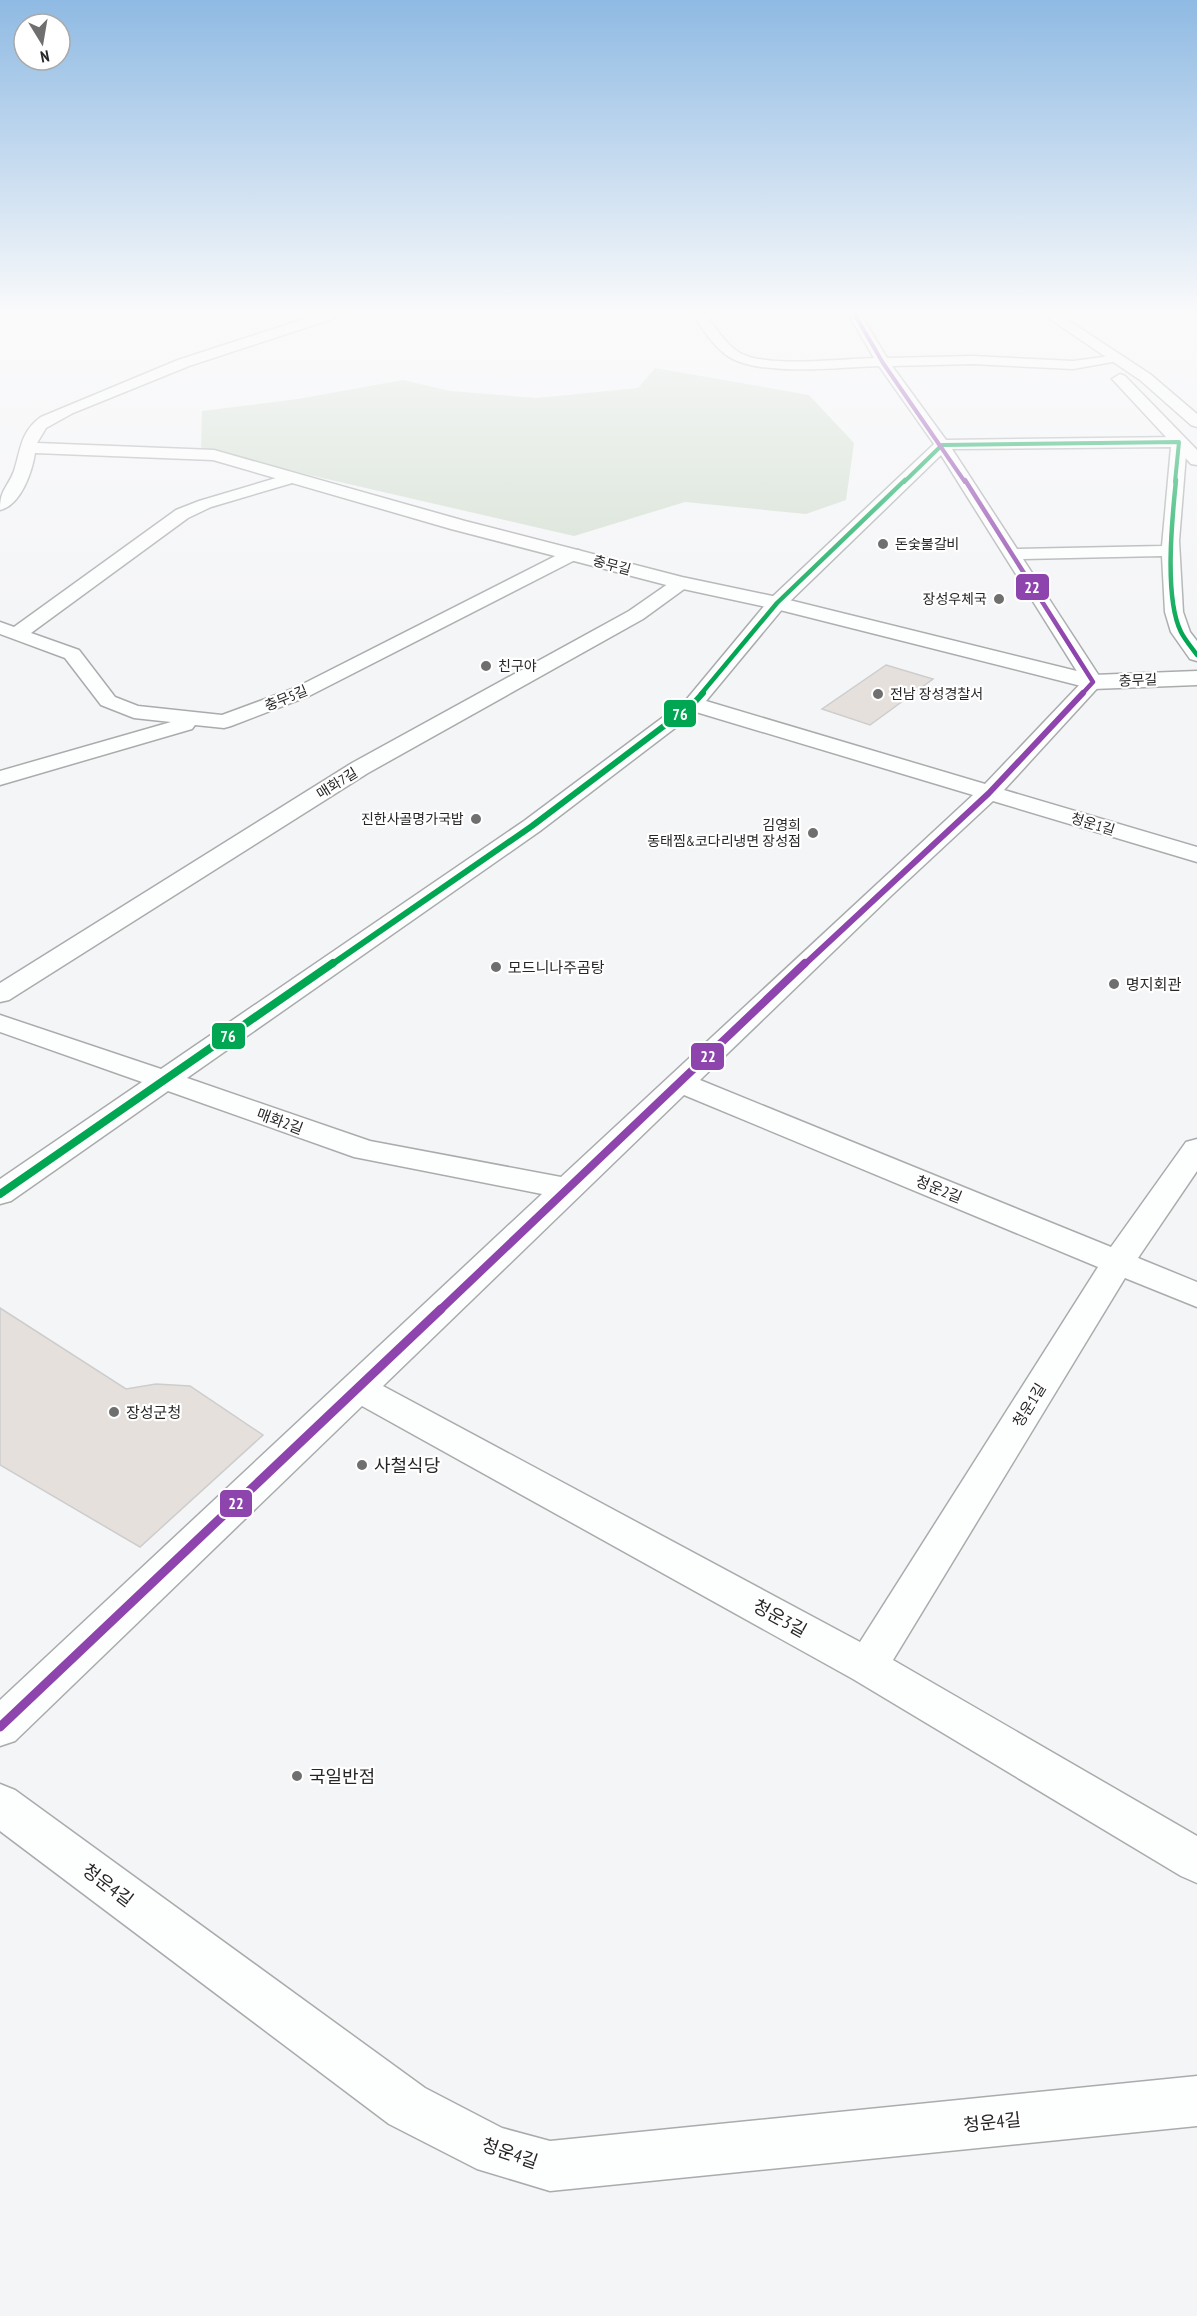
<svg xmlns="http://www.w3.org/2000/svg" width="1197" height="2316" viewBox="0 0 1197 2316" font-family="'PT Sans Narrow','Noto Sans KR',sans-serif">
<style>
.green{fill:#d2ded0}
.building{fill:#e6e0dc;stroke:#cdcdce;stroke-width:1.5}
.lines{fill:none;stroke-linecap:round;stroke-linejoin:round}
.street-casing{stroke:#aaabad;stroke-width:3}
.secondary-casing{stroke:#aaabad;stroke-width:3}
.street{fill:#fdfefe;fill-rule:evenodd}
.secondary{fill:#fdfefe;fill-rule:evenodd}
.bus-1-far3-casing{stroke:#fff;stroke-width:6}
.bus-1-far2-casing{stroke:#fff;stroke-width:8}
.bus-1-far1-casing{stroke:#fff;stroke-width:10}
.bus-1-casing{stroke:#fff;stroke-width:12}
.bus-2-far4-casing{stroke:#fff;stroke-width:6}
.bus-2-far3-casing{stroke:#fff;stroke-width:8}
.bus-2-far2-casing{stroke:#fff;stroke-width:10}
.bus-2-far1-casing{stroke:#fff;stroke-width:12}
.bus-2-casing{stroke:#fff;stroke-width:14}
.bus-1-far3{stroke:#00a651;stroke-width:4}
.bus-1-far2{stroke:#00a651;stroke-width:4.5}
.bus-1-far1{stroke:#00a651;stroke-width:6}
.bus-1{stroke:#00a651;stroke-width:8}
.bus-2-far4{stroke:#8e44ad;stroke-width:4}
.bus-2-far3{stroke:#8e44ad;stroke-width:4.5}
.bus-2-far2{stroke:#8e44ad;stroke-width:6}
.bus-2-far1{stroke:#8e44ad;stroke-width:8}
.bus-2{stroke:#8e44ad;stroke-width:9}
.poi-dot{fill:#6f6f70;stroke:#fff;stroke-width:2}
.labels{text-anchor:middle;dominant-baseline:central;stroke-width:4.5;stroke-linejoin:round;paint-order:stroke}
.far-poi-label{font-size:14px;fill:#272728;stroke:#fff;text-anchor:start}
.far-street-label{font-size:14px;fill:#272728;stroke:#fff}
.poi-label{font-size:15px;fill:#272728;stroke:#fff;text-anchor:start}
.street-label{font-size:15px;fill:#272728;stroke:#fff}
.near-poi-label{font-size:18px;fill:#272728;stroke:#fff;text-anchor:start}
.near-street-label{font-size:18px;fill:#272728;stroke:#fff}
.line-badge{stroke:#fff;stroke-width:2}
.badge-label{font-size:16px;text-anchor:middle;font-weight:bold;fill:#fff}
</style>
<rect width="100%" height="100%" fill="#f4f5f7"/>
<path class="green" d="M655,368L809,395L854,443L846,500L806,514L685,502L574,536L201,450L202,411L298,399L403,380L450,391L537,398L638,388Z"/>
<path class="building" d="M886,665L933,679L870,725L822,709Z
M0,1308L126,1389L156,1384L190,1386L263,1435L140,1547L0,1465Z"/>
<g class="lines">
<defs>
<path id="street" d="M693,315H706C716,328 725,344 740,353C767,368 841,359 874,358L849,315H861L887,358L972,356L1073,361L1118,355L1120,358L1118,361L1073,369L972,364L892,366L946,440L1179,437L1187,442L1179,541L1183,612L1190,632L1197,641V661L1190,659L1171,632L1165,612L1162,556L1023,559L1103,682L1004,790L1197,847V862L993,801L893,894L700,1080L1111,1247L1186,1142L1197,1139V1171L1138,1258L1197,1282V1307L1125,1278L893,1660L1197,1836V1883L1181,1876L853,1679L362,1406L15,1741L0,1746V1700L542,1194L354,1157L168,1091L11,1201L0,1204V1179L142,1082L0,1032V1015L161,1069L524,821L686,700L770,599L934,444L879,366C841,367 754,378 725,354C712,344 702,328 693,315ZM1171,447L1162,546L1017,549L952,449ZM941,455L1083,681L985,784L706,701L784,607ZM696,712L973,795L561,1177L370,1141L187,1078L540,831ZM684,1095L1098,1267L860,1642L383,1386Z
M293,473L301,478L299,481L211,507L188,518L31,633L79,650L115,697L138,706L222,715L295,688L567,550H579L582,554L579,558L309,696L231,726L224,728L195,725L192,729L0,785V771L171,722L134,718L101,705L65,658L0,634V622L14,627L176,510L199,501Z
M681,578L687,579L690,583L687,587L643,619L368,773L9,1000L0,1002V983L352,763L629,611L675,579Z
M0,1784L15,1790L425,2088L502,2128L550,2141L1197,2076V2126L550,2191L477,2169L389,2124L0,1831Z"/>
<path id="secondary" d="M316,315H337L335,318L189,366L73,413L46,428L37,443L214,450L465,521L682,577L777,597L1093,675L1197,671V685L1093,689L776,609L674,587L451,529L213,460L35,453C32,472 21,505 0,510C0,489 7,489 14,471C21,450 20,432 41,417L178,360Z
M1044,315H1060L1150,374L1197,414V427L1191,425L1140,380Z
M1120,374L1125,376L1197,450V465L1191,464L1115,382L1112,379Z"/>
</defs>
<use href="#street" class="street-casing"/>
<use href="#secondary" class="secondary-casing"/>
<use href="#street" class="street"/>
<use href="#secondary" class="secondary"/>
<defs>
<path id="bus-1-far3" d="M904,482L942,445L1179,442L1175,482"/>
<path id="bus-1-far2" d="M1176,480C1172,519 1164,598 1181,632C1185,640 1192,648 1197,655
M701,694L777,603L905,480"/>
<path id="bus-1-far1" d="M331,965L532,826L693,704L703,693"/>
<path id="bus-1" d="M0,1194L333,963"/>
<path id="bus-2-far4" d="M855,315L883,363L965,482"/>
<path id="bus-2-far3" d="M965,480L1093,682L1082,694"/>
<path id="bus-2-far2" d="M804,965L989,793L1083,693"/>
<path id="bus-2-far1" d="M439,1311L805,963"/>
<path id="bus-2" d="M0,1727L441,1309"/>
</defs>
<use href="#bus-1-far3" class="bus-1-far3-casing"/>
<use href="#bus-1-far2" class="bus-1-far2-casing"/>
<use href="#bus-1-far1" class="bus-1-far1-casing"/>
<use href="#bus-1" class="bus-1-casing"/>
<use href="#bus-2-far4" class="bus-2-far4-casing"/>
<use href="#bus-2-far3" class="bus-2-far3-casing"/>
<use href="#bus-2-far2" class="bus-2-far2-casing"/>
<use href="#bus-2-far1" class="bus-2-far1-casing"/>
<use href="#bus-2" class="bus-2-casing"/>
<use href="#bus-1-far3" class="bus-1-far3"/>
<use href="#bus-1-far2" class="bus-1-far2"/>
<use href="#bus-1-far1" class="bus-1-far1"/>
<use href="#bus-1" class="bus-1"/>
<use href="#bus-2-far4" class="bus-2-far4"/>
<use href="#bus-2-far3" class="bus-2-far3"/>
<use href="#bus-2-far2" class="bus-2-far2"/>
<use href="#bus-2-far1" class="bus-2-far1"/>
<use href="#bus-2" class="bus-2"/>
</g>
<linearGradient id="sky" x2="0" y2="1"><stop stop-color="#8fbae3"/><stop offset="0.49" stop-color="#fafafb"/><stop offset="1" stop-color="#fafafb" stop-opacity="0"/></linearGradient>
<rect width="1197" height="639" fill="url(#sky)"/>
<g class="poi-dot">
<circle cx="883" cy="544" r="6"/>
<circle cx="999" cy="599" r="6"/>
<circle cx="486" cy="666" r="6"/>
<circle cx="878" cy="694" r="6"/>
<circle cx="476" cy="819" r="6"/>
<circle cx="813" cy="833" r="6"/>
<circle cx="496" cy="967" r="6"/>
<circle cx="1114" cy="984" r="6"/>
<circle cx="114" cy="1412" r="6"/>
<circle cx="362" cy="1465" r="6"/>
<circle cx="297" cy="1776" r="6"/>
</g>
<g class="labels">
<g class="far-poi-label">
<text x="895" y="544">돈숯불갈비</text>
<text x="987" y="599" text-anchor="end">장성우체국</text>
<text x="498" y="666">친구야</text>
<text x="890" y="694">전남 장성경찰서</text>
<text x="464" y="819" text-anchor="end">진한사골명가국밥</text>
<text x="801" y="825" text-anchor="end">김영희<tspan x="801" dy="16">동태찜&amp;코다리냉면 장성점</tspan></text>
</g>
<g class="far-street-label">
<text transform="translate(612 565) rotate(15)">충무길</text>
<text transform="translate(1138 680) rotate(-2)">충무길</text>
<text transform="translate(286 698) rotate(-22)">충무5길</text>
<text transform="translate(337 783) rotate(-32)">매화7길</text>
<text transform="translate(1093 824) rotate(17)">청운1길</text>
</g>
<g class="poi-label">
<text x="508" y="967">모드니나주곰탕</text>
<text x="1126" y="984">명지회관</text>
<text x="126" y="1412">장성군청</text>
</g>
<g class="street-label">
<text transform="translate(280 1121) rotate(20)">매화2길</text>
<text transform="translate(939 1189) rotate(22)">청운2길</text>
<text transform="translate(1029 1405) rotate(-58)">청운1길</text>
</g>
<g class="near-poi-label">
<text x="374" y="1465">사철식당</text>
<text x="309" y="1776">국일반점</text>
</g>
<g class="near-street-label">
<text transform="translate(780 1618) rotate(29)">청운3길</text>
<text transform="translate(108 1885) rotate(37)">청운4길</text>
<text transform="translate(992 2122) rotate(-6)">청운4길</text>
<text transform="translate(510 2153) rotate(19)">청운4길</text>
</g>
</g>
<g class="line-badge">
<rect x="1015" y="573" width="35" height="28" rx="6" fill="#8e44ad"/>
<rect x="663" y="699" width="34" height="29" rx="6" fill="#00a651"/>
<rect x="211" y="1022" width="35" height="28" rx="6" fill="#00a651"/>
<rect x="690" y="1042" width="35" height="29" rx="6" fill="#8e44ad"/>
<rect x="219" y="1489" width="34" height="29" rx="6" fill="#8e44ad"/>
</g>
<g class="badge-label">
<text x="1032" y="593">22</text>
<text x="680" y="720">76</text>
<text x="228" y="1042">76</text>
<text x="708" y="1062">22</text>
<text x="236" y="1509">22</text>
</g>
<g transform="translate(42 42) rotate(169)"><circle r="28" fill="#ffffff" stroke="#a9a9a9" stroke-width="1.5"/>
<path d="M0-4.5L10 22L0 15L-10 22Z" fill="#6f6f70"/>
<text y="-9" font-size="16" font-weight="bold" text-anchor="middle" fill="#272728">N</text>
</g>
</svg>
